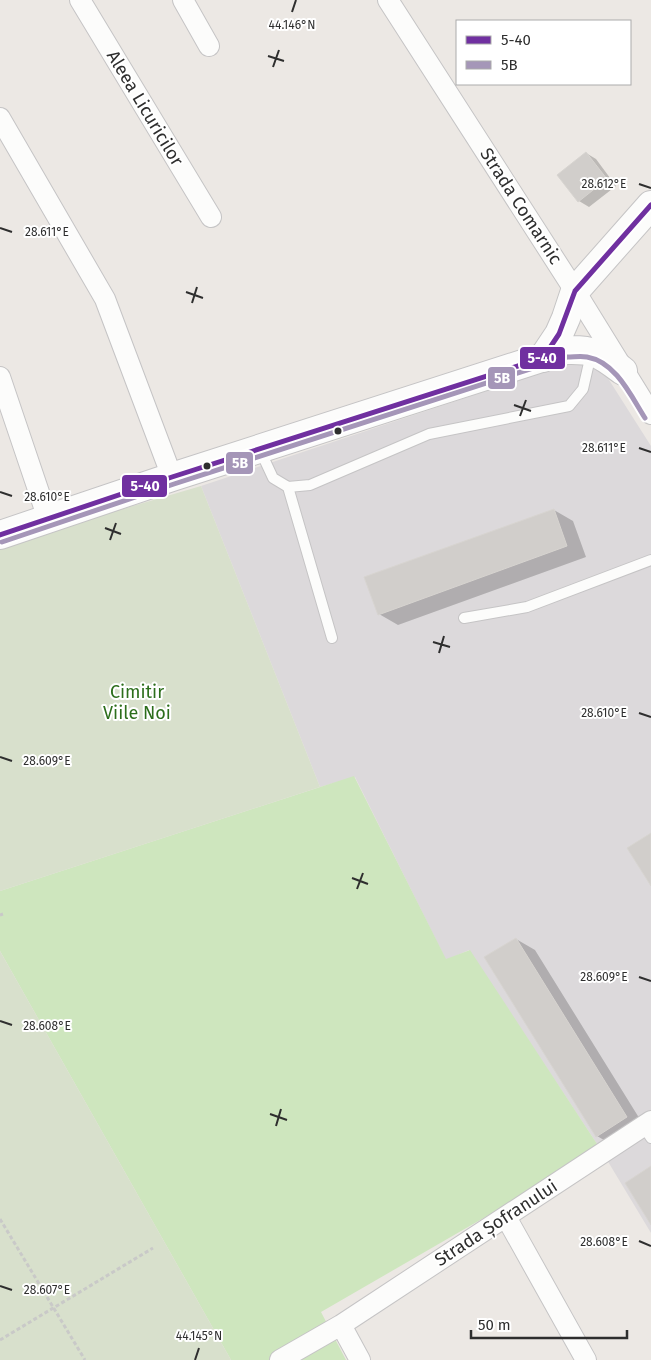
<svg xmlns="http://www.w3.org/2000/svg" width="651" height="1360" viewBox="0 0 651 1360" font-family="'Fira Sans',sans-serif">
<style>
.industrial{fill:#dcd9db}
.green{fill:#cee6be}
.cemetery{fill:#d8e0cc}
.shadow{fill:#0003}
.building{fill:#d1cecb;stroke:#d7d4d0}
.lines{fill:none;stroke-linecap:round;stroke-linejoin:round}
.lane-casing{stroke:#c5c4c5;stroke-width:12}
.street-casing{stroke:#c5c4c5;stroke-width:22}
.secondary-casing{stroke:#c5c4c5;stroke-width:30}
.path{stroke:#c9c9c8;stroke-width:3;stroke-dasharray:4 2.5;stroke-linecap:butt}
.lane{stroke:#fcfcfb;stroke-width:10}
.street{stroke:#fcfcfb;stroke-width:20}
.secondary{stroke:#fcfcfb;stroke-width:28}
.bus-1-casing{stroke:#fff;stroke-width:9}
.bus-2-casing{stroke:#fff;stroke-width:9}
.bus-1{stroke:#7030a0;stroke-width:5}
.bus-2{stroke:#a596b8;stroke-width:5}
.ticks{fill:none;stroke:#2e2e2e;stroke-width:2}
.bus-dot{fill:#2e2e2e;stroke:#fff;stroke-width:2}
.labels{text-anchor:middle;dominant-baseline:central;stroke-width:4;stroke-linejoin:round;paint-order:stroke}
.street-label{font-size:18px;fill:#2e2e2e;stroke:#fff}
.park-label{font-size:18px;fill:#2c6e1b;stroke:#fff}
.ticks-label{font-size:12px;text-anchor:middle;fill:#2e2e2e;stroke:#fff;stroke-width:4;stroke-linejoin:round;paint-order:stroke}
.line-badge{stroke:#fff;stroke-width:2}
.badge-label{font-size:14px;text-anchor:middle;font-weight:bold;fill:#fff}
</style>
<rect width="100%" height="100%" fill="#ece8e4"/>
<path class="industrial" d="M573,362L604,372L651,446V1233L601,1150L469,950L446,960L355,777L320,787L201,486Z"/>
<path class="green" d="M354,776L446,959L470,950L601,1150L321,1312L346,1360H231L0,951V891Z"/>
<path class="cemetery" d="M201,486L320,787L0,891V545Z
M0,951L231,1360H0Z"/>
<path class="shadow" d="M586,153L596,159L616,186L589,207L579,201Z
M554,510L573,521L586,557L398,625L379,614Z
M516,939L535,950L646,1129L616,1147L597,1136Z"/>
<path class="building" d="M586,152L607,179L578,202L557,175Z
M554,509L567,546L378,615L364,577Z
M651,833V886L627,848Z
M516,938L627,1117L596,1137L484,957Z
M651,1166V1225L625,1183Z"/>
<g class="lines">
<defs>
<path id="lane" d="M260,450L273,478L288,487L310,485L429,434L569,406L583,389L591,354
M288,487L332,638
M464,618L527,607L651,560
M643,1126L651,1138"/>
<path id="street" d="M80,0L211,217
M183,0L209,46
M388,0L575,291L651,414
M0,118L105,299L172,477
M0,377L48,519
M506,1217L586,1360
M341,1325L360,1360
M280,1360L341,1325L651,1121"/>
<path id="secondary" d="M543,358L559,334L566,318L575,291L651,205
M0,535L172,477L566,350C595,349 600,354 623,371"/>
</defs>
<use href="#lane" class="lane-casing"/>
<use href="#street" class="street-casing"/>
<use href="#secondary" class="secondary-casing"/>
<path class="path" d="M0,915L3,914
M0,1219L85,1360
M0,1340L153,1248"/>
<use href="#lane" class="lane"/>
<use href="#street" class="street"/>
<use href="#secondary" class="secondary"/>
<defs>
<path id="bus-1" d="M0,535L172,477L543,358L559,334L575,291L651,205"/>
<path id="bus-2" d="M2,542L174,484L567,357C574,357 581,356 587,357C616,362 631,396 645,418"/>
</defs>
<use href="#bus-1" class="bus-1-casing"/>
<use href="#bus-2" class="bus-2-casing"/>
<use href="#bus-1" class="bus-1"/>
<use href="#bus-2" class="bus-2"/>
</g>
<path class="ticks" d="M292,12L296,0M268,56L284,61M273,67L279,50M639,184L651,188M0,228L12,232M186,292L203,298M192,303L197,287M514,405L531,411M520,416L526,400M639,448L651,452M0,492L12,496M105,528L121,534M110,540L116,523M433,642L450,647M439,653L444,636M639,713L651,717M0,757L12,761M352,878L368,884M357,889L363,873M639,977L651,981M0,1021L12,1025M270,1114L287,1120M276,1126L281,1109M639,1241L651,1246M0,1286L12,1290M195,1360L199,1348"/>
<g class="bus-dot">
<circle cx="338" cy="431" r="4.5"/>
<circle cx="207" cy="466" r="4.5"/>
</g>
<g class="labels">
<g class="street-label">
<text transform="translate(145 108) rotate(59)">Aleea Licuricilor</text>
<text transform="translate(521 206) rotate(57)">Strada Comarnic</text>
<text transform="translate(496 1223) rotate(-33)">Strada Șofranului</text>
</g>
<g class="park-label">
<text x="137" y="692">Cimitir<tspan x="137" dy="21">Viile Noi</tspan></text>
</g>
</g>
<g class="ticks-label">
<text x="292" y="29">44.146°N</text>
<text x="604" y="188">28.612°E</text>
<text x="47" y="236">28.611°E</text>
<text x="604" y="452">28.611°E</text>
<text x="47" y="501">28.610°E</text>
<text x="604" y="717">28.610°E</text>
<text x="47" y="765">28.609°E</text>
<text x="604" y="981">28.609°E</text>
<text x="47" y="1030">28.608°E</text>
<text x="604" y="1246">28.608°E</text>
<text x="47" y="1294">28.607°E</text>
<text x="199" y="1340">44.145°N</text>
</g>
<g class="line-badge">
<rect x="519" y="346" width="47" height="24" rx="5" fill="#7030a0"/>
<rect x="487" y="366" width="29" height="24" rx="5" fill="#a596b8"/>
<rect x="225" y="451" width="29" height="24" rx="5" fill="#a596b8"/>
<rect x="121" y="474" width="47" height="24" rx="5" fill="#7030a0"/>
</g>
<g class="badge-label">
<text x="542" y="363">5-40</text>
<text x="502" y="383">5B</text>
<text x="240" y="468">5B</text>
<text x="145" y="491">5-40</text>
</g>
<rect x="456" y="20" width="175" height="65" fill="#ffffff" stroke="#ababab"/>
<rect x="466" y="36" width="25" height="8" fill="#7030a0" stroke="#ababab"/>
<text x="501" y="45" font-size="15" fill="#2e2e2e">5-40</text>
<rect x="466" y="61" width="25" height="8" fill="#a596b8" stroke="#ababab"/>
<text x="501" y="70" font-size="15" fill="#2e2e2e">5B</text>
<path d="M471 1330v8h156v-8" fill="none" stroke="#2e2e2e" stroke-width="2.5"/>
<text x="478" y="1330" font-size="15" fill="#2e2e2e" stroke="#ffffff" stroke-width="4" paint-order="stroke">50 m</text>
</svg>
